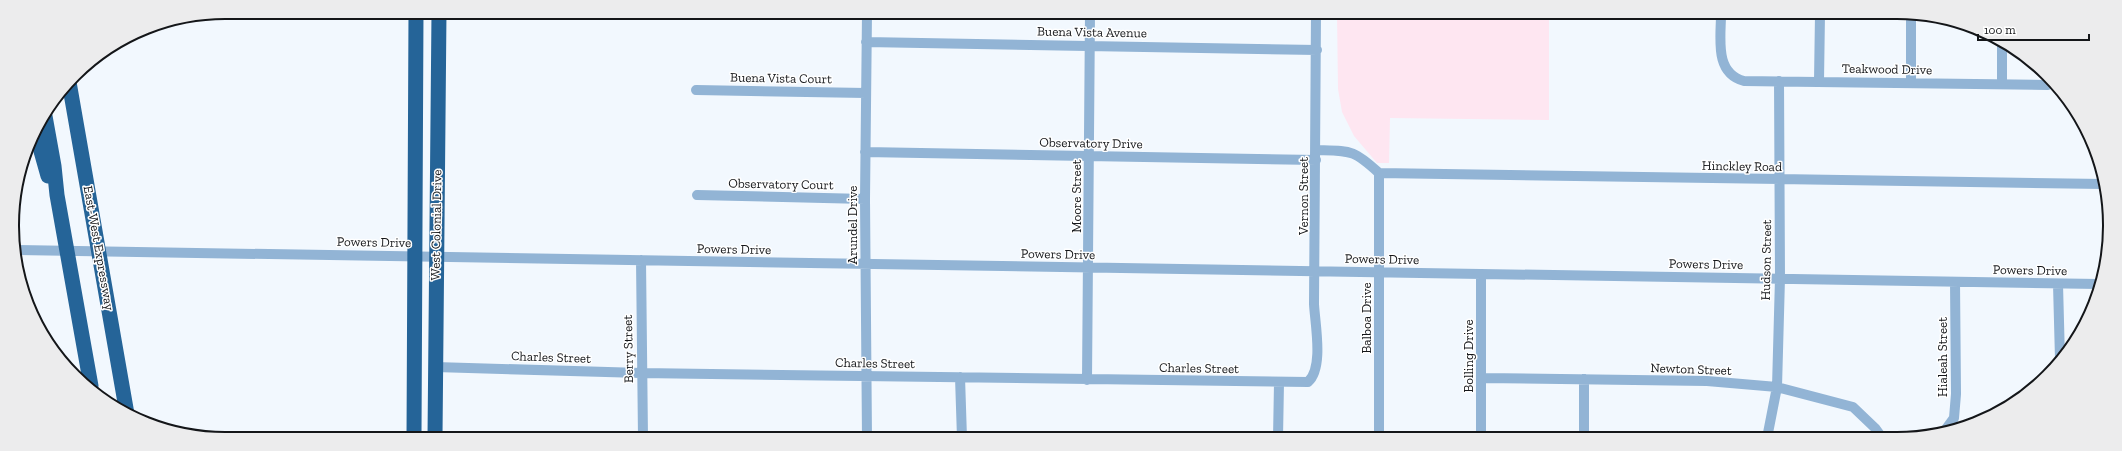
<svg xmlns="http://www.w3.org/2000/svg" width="2122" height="451" viewBox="0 0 2122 451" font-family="'Zilla Slab',serif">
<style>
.education{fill:#fee6f1}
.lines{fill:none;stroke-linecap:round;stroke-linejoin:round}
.minor{stroke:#92b4d5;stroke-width:10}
.highway{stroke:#256498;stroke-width:15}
.labels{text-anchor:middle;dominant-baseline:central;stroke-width:3;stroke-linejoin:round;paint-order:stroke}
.street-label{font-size:13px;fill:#141619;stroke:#fff}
.rim{fill:none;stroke:#141619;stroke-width:2}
</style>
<rect width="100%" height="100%" fill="#f2f8fe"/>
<path class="education" d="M1337,13H1549V120L1390,118L1389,163H1377L1354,136L1342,112L1338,89Z"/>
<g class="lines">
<path class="minor" d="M867,13L865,199L867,438
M1721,14C1721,38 1714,73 1744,81L2048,85
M866,42L1317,50
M1819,81L1820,14
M1911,82V14
M2002,83V40
M696,90L866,93
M1316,150C1351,151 1353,149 1379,173V438
M865,152L1316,160
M1379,173L2104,184
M697,195L865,199
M18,250L2099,284
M641,260L643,438
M1481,274V438
M2058,284L2060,359
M435,367L641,373L1308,382C1324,368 1315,324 1314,304L1316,13
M960,377L962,438
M1481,378L1707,381L1777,387L1853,407L1875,428L1883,439
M1087,380L1090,13
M1946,429L1954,418L1956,394L1955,282
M1278,438L1279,383
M1584,438V379
M1767,438L1777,387L1780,278L1779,81"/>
<path class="highway" d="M69,82L127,414
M45,116L54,166L57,195L91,386
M35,130L48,176
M414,437L416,12
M435,437L439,12"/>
</g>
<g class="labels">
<g class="street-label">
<text transform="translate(1092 32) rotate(1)">Buena Vista Avenue</text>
<text transform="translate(1887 69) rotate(1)">Teakwood Drive</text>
<text transform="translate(781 78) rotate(1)">Buena Vista Court</text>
<text transform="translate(1091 143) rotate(1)">Observatory Drive</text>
<text transform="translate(1742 166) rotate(1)">Hinckley Road</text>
<text transform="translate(781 184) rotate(1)">Observatory Court</text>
<text transform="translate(1076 196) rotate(-90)">Moore Street</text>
<text transform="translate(1303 196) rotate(-90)">Vernon Street</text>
<text transform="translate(436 225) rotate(-89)">West Colonial Drive</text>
<text transform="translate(852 225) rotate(-90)">Arundel Drive</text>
<text transform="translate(374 242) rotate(1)">Powers Drive</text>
<text transform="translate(99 248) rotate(80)">East-West Expressway</text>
<text transform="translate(734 249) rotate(1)">Powers Drive</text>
<text transform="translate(1058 254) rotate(1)">Powers Drive</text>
<text transform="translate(1382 259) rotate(1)">Powers Drive</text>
<text transform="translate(1766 260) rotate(-89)">Hudson Street</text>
<text transform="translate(1706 264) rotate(1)">Powers Drive</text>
<text transform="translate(2030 270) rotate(1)">Powers Drive</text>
<text transform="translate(1366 318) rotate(-90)">Balboa Drive</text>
<text transform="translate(628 349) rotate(-91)">Berry Street</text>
<text transform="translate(1468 356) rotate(-90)">Bolling Drive</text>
<text transform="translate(551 357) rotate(2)">Charles Street</text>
<text transform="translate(1942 357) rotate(-90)">Hialeah Street</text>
<text transform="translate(875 363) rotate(1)">Charles Street</text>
<text transform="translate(1199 368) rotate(1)">Charles Street</text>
<text transform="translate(1691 369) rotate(2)">Newton Street</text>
</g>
</g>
<path d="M0 0H2122V451H0ZM225 19H1897A206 206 0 0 1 2103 225V226A206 206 0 0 1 1897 432H225A206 206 0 0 1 19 226V225A206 206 0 0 1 225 19Z" fill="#ececed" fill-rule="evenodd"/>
<path class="rim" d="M225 19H1897A206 206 0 0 1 2103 225V226A206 206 0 0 1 1897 432H225A206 206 0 0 1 19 226V225A206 206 0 0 1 225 19Z"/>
<path d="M1978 34v6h111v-6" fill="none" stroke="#141619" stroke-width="2"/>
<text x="1984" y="34" font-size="12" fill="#141619" stroke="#ffffff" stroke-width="3" paint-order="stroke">100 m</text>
</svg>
